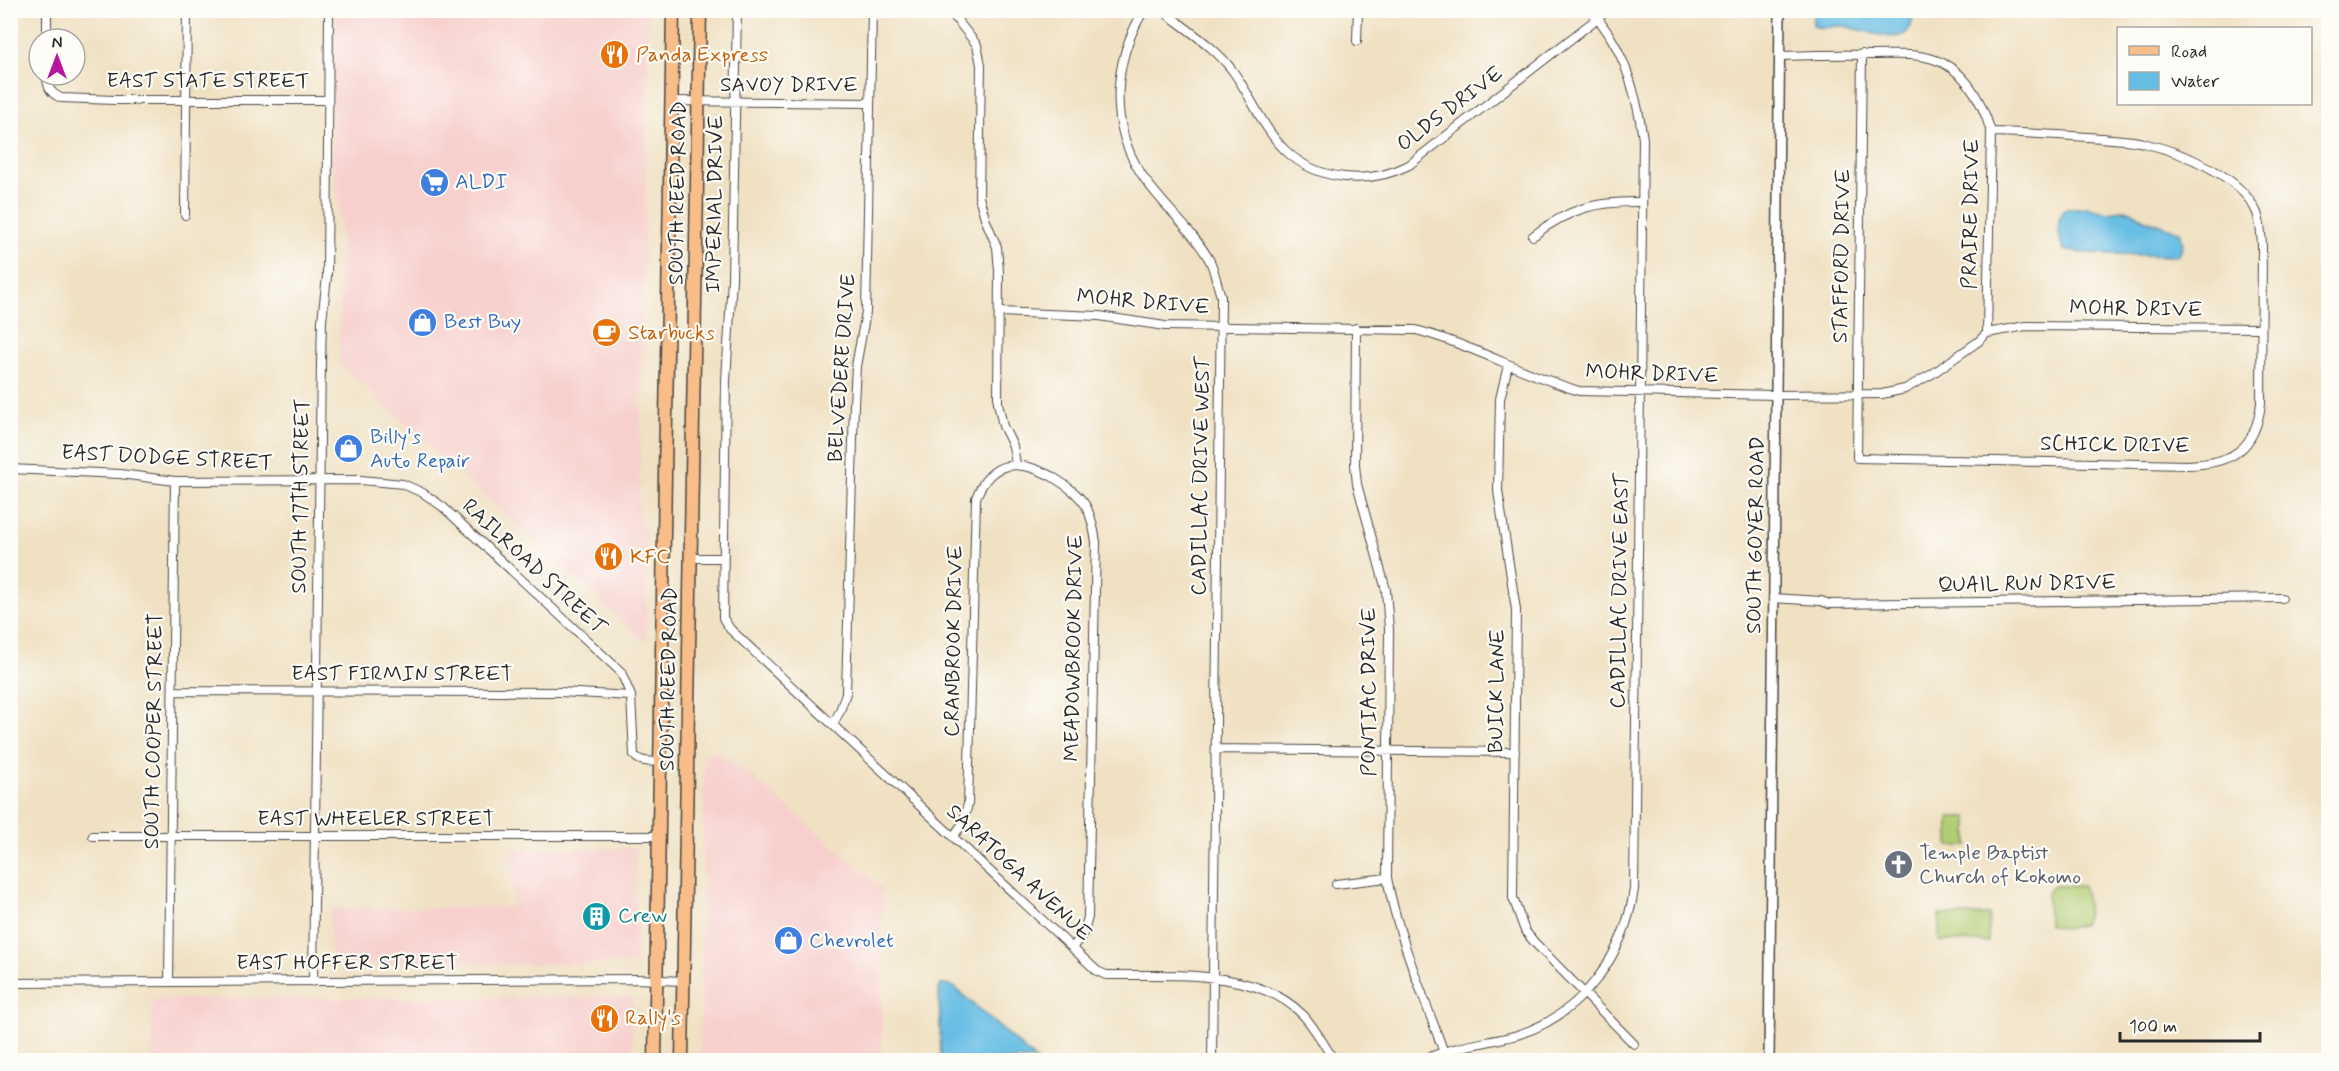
<svg xmlns="http://www.w3.org/2000/svg" width="2339" height="1071" viewBox="0 0 2339 1071" font-family="Mynerve,sans-serif">
<style>
.built{fill:#f7d0cd}
.green{fill:#b2ce75;stroke:#6e7c50;stroke-width:1.5}
.water{fill:#67bee4;stroke:#497488;stroke-width:1.5}
.lines{fill:none;stroke-linecap:round;stroke-linejoin:round}
.minor-casing{stroke:#494642;stroke-width:10}
.tertiary-casing{stroke:#494642;stroke-width:12}
.primary-casing{stroke:#494642;stroke-width:15}
.minor{stroke:#fff;stroke-width:8}
.tertiary{stroke:#fff;stroke-width:9}
.primary{stroke:#f8bd89;stroke-width:12}
.labels{text-anchor:middle;dominant-baseline:central;stroke-width:4.5;stroke-linejoin:round;paint-order:stroke}
.food-label{font-size:21px;fill:#c56008;stroke:#fdfcf7;text-anchor:start}
.street-label{font-size:21px;fill:#2b2b2b;stroke:#fdfcf7}
.shop-label{font-size:21px;fill:#366cbe;stroke:#fdfcf7;text-anchor:start}
.worship-label{font-size:21px;fill:#5b616d;stroke:#fdfcf7;text-anchor:start}
.culture-label{font-size:21px;fill:#0d838f;stroke:#fdfcf7;text-anchor:start}
</style>
<rect width="100%" height="100%" fill="#fdfcf7"/>
<filter id="ink" filterUnits="userSpaceOnUse"><feTurbulence type="fractalNoise" baseFrequency=".0167" numOctaves="2"/><feDisplacementMap in="SourceGraphic" scale="12" xChannelSelector="R" yChannelSelector="G"/><feConvolveMatrix kernelMatrix="1 2 1 2 8 2 1 2 1" color-interpolation-filters="sRGB"/></filter>
<filter id="wash" filterUnits="userSpaceOnUse"><feTurbulence type="fractalNoise" baseFrequency=".008" numOctaves="4" result="noise"/><feDisplacementMap in="SourceGraphic" scale="24" xChannelSelector="R" yChannelSelector="G"/><feGaussianBlur stdDeviation="1.35" result="paint"/><feColorMatrix in="noise" values="0 0 0 0 0 0 0 0 0 0 0 0 0 0 0 0 0 1.4 0 .05"/><feComposite in="paint" operator="in"/></filter>
<g filter="url(#wash)">
<rect width="100%" height="100%" fill="#f0e1c3"/>
<path class="built" d="M334,11H649L639,523L647,531L646,640L644,641L339,363L341,240L340,212L332,165Z
M716,753L747,772L882,888V1060H700L704,756Z
M636,848V964H330V909L513,907V849Z
M633,997V1060H152V999Z"/>
<path class="green" d="M1949,817H1968V846H1949Z
M2053,886H2083C2087,899 2090,911 2083,924L2065,929L2048,925L2047,892Z
M1939,915H1989L1988,942L1939,941Z"/>
<path class="water" d="M1813,10L1912,11C1917,57 1863,27 1841,26C1830,25 1823,31 1813,25Z
M2090,207L2108,212L2122,210L2131,211L2144,219L2180,232C2184,243 2184,248 2176,256L2082,253L2064,250C2058,237 2056,222 2064,209Z
M947,984L954,987L1036,1060H941L939,990L941,985Z"/>
</g>
<g filter="url(#ink)">
<g class="lines">
<defs>
<path id="minor" d="M737,10L732,279L726,380L723,618L730,629L1097,971L1106,975C1168,976 1256,967 1303,1015C1315,1028 1324,1045 1334,1060
M949,10L977,45L981,65L979,197L986,221L997,247L999,271L998,403L1003,426L1013,446L1016,464
M1144,10C1113,61 1108,124 1142,175C1162,205 1192,229 1210,261C1215,272 1217,285 1221,296L1212,1060
M1162,10C1186,29 1214,46 1232,70C1251,95 1262,128 1285,150C1318,182 1370,185 1409,165L1608,10
M47,39V10
M1357,41L1358,10
M1862,54L1857,458L2187,465C2231,464 2256,450 2261,403L2262,245C2261,234 2261,224 2257,213C2241,175 2181,152 2143,143C2130,139 2115,140 2102,138C2065,135 2028,133 1991,132
M1780,56C1811,55 1842,54 1873,55C1892,55 1914,53 1933,59C1966,69 1982,101 1991,132L1987,333
M47,75C47,87 50,93 61,98L115,100H328
M672,101L870,103
M185,215L187,10
M1533,236C1569,208 1597,201 1642,202
M999,312L1099,316L1165,326L1416,330C1472,345 1523,374 1579,391L1776,395L1882,394L1905,389L1932,374L1979,341L1987,333L2026,326L2261,328
M1356,328L1355,465L1357,484L1386,590L1389,629L1387,878C1398,937 1423,994 1443,1050
M1508,365L1500,399L1498,491L1516,610L1513,898L1525,931L1535,943L1634,1044
M10,469L120,474L175,481L361,480L403,484L423,493L443,507L621,672L631,696L634,755C640,763 651,761 660,762
M691,558H723
M1773,598L1821,601L1829,604L2282,598
M173,691L560,692L631,696
M833,724L840,711L846,693L854,404L856,366L866,312L872,10
M1216,749L1515,752
M93,836H659
M953,837L963,823L968,804L976,498C991,459 1019,459 1051,476C1064,484 1078,493 1086,506C1092,518 1094,529 1096,542L1088,917L1084,932L1073,947
M1336,884L1387,878
M169,982L175,481
M313,982L321,361L322,321L327,276L329,10
M10,983L637,979L683,981
M1424,1060C1454,1045 1485,1044 1517,1035C1582,1015 1625,955 1634,889L1643,139C1637,94 1623,44 1590,10"/>
<path id="tertiary" d="M1769,1060L1780,10"/>
<path id="primary" d="M655,1060L673,10
M682,1060L700,10"/>
</defs>
<use href="#minor" class="minor-casing"/>
<use href="#tertiary" class="tertiary-casing"/>
<use href="#primary" class="primary-casing"/>
<use href="#minor" class="minor"/>
<use href="#tertiary" class="tertiary"/>
<use href="#primary" class="primary"/>
</g>
</g>
<defs>
<symbol id="restaurant-disc" viewBox="-11 -11 22 22"><circle r="9.5" fill="#e8710a" stroke="#fdfcf7"/><path d="M-5-6h1v4h1v-4h1v4h1v-4h1v5L-1.5 .5V6h-2V.5L-5-1ZM5-6V6H3V1.5H1.5Q1.5-4 5-6Z" fill="#fff"/></symbol>
<symbol id="supermarket-disc" viewBox="-11 -11 22 22"><circle r="9.5" fill="#3f7fe0" stroke="#fdfcf7"/><path d="M-6-5.5h2.5l.6 2H6L4.5 2H-2.5L-4.4-4H-6ZM-1.5 3.2a1.3 1.3 0 1 0 .1 0ZM3 3.2a1.3 1.3 0 1 0 .1 0Z" fill="#fff"/></symbol>
<symbol id="shop-disc" viewBox="-11 -11 22 22"><circle r="9.5" fill="#3f7fe0" stroke="#fdfcf7"/><path d="M-5-2.5h2.3a2.7 3.5 0 0 1 5.4 0H5L5.5 6h-11ZM-1.5-2.5h3a1.5 2.3 0 0 0-3 0Z" fill="#fff"/></symbol>
<symbol id="cafe-disc" viewBox="-11 -11 22 22"><circle r="9.5" fill="#e8710a" stroke="#fdfcf7"/><path d="M-5.5-4.5H6V0H3Q3 3.5 0 3.5H-2.5Q-5.5 3.5-5.5 0ZM3-3.2v2h1.7v-2ZM-6 4.5H4V6H-6Z" fill="#fff"/></symbol>
<symbol id="church-disc" viewBox="-11 -11 22 22"><circle r="9.5" fill="#6b7280" stroke="#fdfcf7"/><path d="M-1.2-6h2.4v3.5h3.3v2.4h-3.3V6h-2.4V-.1h-3.3v-2.4h3.3Z" fill="#fff"/></symbol>
<symbol id="building-disc" viewBox="-11 -11 22 22"><circle r="9.5" fill="#0f9aa8" stroke="#fdfcf7"/><path d="M-4-6H4V6H1V3H-1V6H-4ZM-2.5-4.3h1.7v1.8h-1.7ZM.8-4.3h1.7v1.8H.8ZM-2.5-1h1.7V.8h-1.7ZM.8-1h1.7V.8H.8Z" fill="#fff"/></symbol>
</defs>
<g fill-rule="evenodd">
<use href="#restaurant-disc" x="598" y="38" width="33" height="33"/>
<use href="#supermarket-disc" x="418" y="166" width="33" height="33"/>
<use href="#shop-disc" x="406" y="306" width="33" height="33"/>
<use href="#cafe-disc" x="590" y="316" width="33" height="33"/>
<use href="#shop-disc" x="332" y="432" width="33" height="33"/>
<use href="#restaurant-disc" x="592" y="540" width="33" height="33"/>
<use href="#church-disc" x="1882" y="848" width="33" height="33"/>
<use href="#building-disc" x="580" y="900" width="33" height="33"/>
<use href="#shop-disc" x="772" y="924" width="33" height="33"/>
<use href="#restaurant-disc" x="588" y="1002" width="33" height="33"/>
</g>
<g class="labels">
<g class="food-label">
<text x="636" y="55">Panda Express</text>
<text x="628" y="333">Starbucks</text>
<text x="630" y="557">KFC</text>
<text x="625" y="1018">Rally's</text>
</g>
<g class="street-label">
<text x="208" y="81">EAST STATE STREET</text>
<text x="789" y="85">SAVOY DRIVE</text>
<text transform="translate(1450 109) rotate(-37)">OLDS DRIVE</text>
<text transform="translate(678 193) rotate(-89)">SOUTH REED ROAD</text>
<text transform="translate(715 204) rotate(-89)">IMPERIAL DRIVE</text>
<text transform="translate(1971 214) rotate(-89)">PRAIRE DRIVE</text>
<text transform="translate(1842 256) rotate(-89)">STAFFORD DRIVE</text>
<text transform="translate(1143 302) rotate(5)">MOHR DRIVE</text>
<text transform="translate(2136 309) rotate(1)">MOHR DRIVE</text>
<text transform="translate(842 368) rotate(-86)">BELVEDERE DRIVE</text>
<text transform="translate(1652 374) rotate(2)">MOHR DRIVE</text>
<text transform="translate(2115 445) rotate(1)">SCHICK DRIVE</text>
<text transform="translate(167 458) rotate(3)">EAST DODGE STREET</text>
<text transform="translate(1201 476) rotate(-89)">CADILLAC DRIVE WEST</text>
<text transform="translate(301 496) rotate(-89)">SOUTH 17TH STREET</text>
<text transform="translate(1756 535) rotate(-89)">SOUTH GOYER ROAD</text>
<text transform="translate(534 567) rotate(43)">RAILROAD STREET</text>
<text transform="translate(2027 584) rotate(-1)">QUAIL RUN DRIVE</text>
<text transform="translate(1620 591) rotate(-89)">CADILLAC DRIVE EAST</text>
<text transform="translate(954 641) rotate(-89)">CRANBROOK DRIVE</text>
<text transform="translate(1074 648) rotate(-89)">MEADOWBROOK DRIVE</text>
<text x="402" y="674">EAST FIRMIN STREET</text>
<text transform="translate(669 679) rotate(-89)">SOUTH REED ROAD</text>
<text transform="translate(1497 691) rotate(-89)">BUICK LANE</text>
<text transform="translate(1369 692) rotate(-90)">PONTIAC DRIVE</text>
<text transform="translate(154 731) rotate(-89)">SOUTH COOPER STREET</text>
<text x="376" y="819">EAST WHEELER STREET</text>
<text transform="translate(1019 873) rotate(43)">SARATOGA AVENUE</text>
<text x="347" y="963">EAST HOFFER STREET</text>
</g>
<g class="shop-label">
<text x="455" y="182">ALDI</text>
<text x="444" y="322">Best Buy</text>
<text x="370" y="437">Billy's<tspan x="370" dy="24">Auto Repair</tspan></text>
<text x="809" y="941">Chevrolet</text>
</g>
<g class="worship-label">
<text x="1919" y="853">Temple Baptist<tspan x="1919" dy="24">Church of Kokomo</tspan></text>
</g>
<g class="culture-label">
<text x="618" y="916">Crew</text>
</g>
</g>
<rect width="2339" height="1071" fill="none" stroke="#fdfcf7" stroke-width="36"/>
<rect x="2117" y="27" width="195" height="78" fill="#fdfcf7" stroke="#a9a8a5" stroke-width="1.5"/>
<rect x="2129" y="46" width="30" height="9" fill="#f8bd89" stroke="#a9a8a5" stroke-width="1.5"/>
<text x="2171" y="57" font-size="18" fill="#2b2b2b">Road</text>
<rect x="2129" y="72" width="30" height="18" fill="#67bee4" stroke="#a9a8a5" stroke-width="1.5"/>
<text x="2171" y="87" font-size="18" fill="#2b2b2b">Water</text>
<g transform="translate(57 57)"><circle r="28" fill="#fdfcf7" stroke="#a9a8a5" stroke-width="1.5"/>
<path d="M0-4.5L10 22L0 15L-10 22Z" fill="#b5179e"/>
<text y="-9" font-size="16" font-weight="bold" text-anchor="middle" fill="#2b2b2b">N</text>
</g>
<path d="M2120 1032v9h140v-9" fill="none" stroke="#2b2b2b" stroke-width="3"/>
<text x="2129" y="1032" font-size="18" fill="#2b2b2b" stroke="#fdfcf7" stroke-width="4.5" paint-order="stroke">100 m</text>
</svg>
